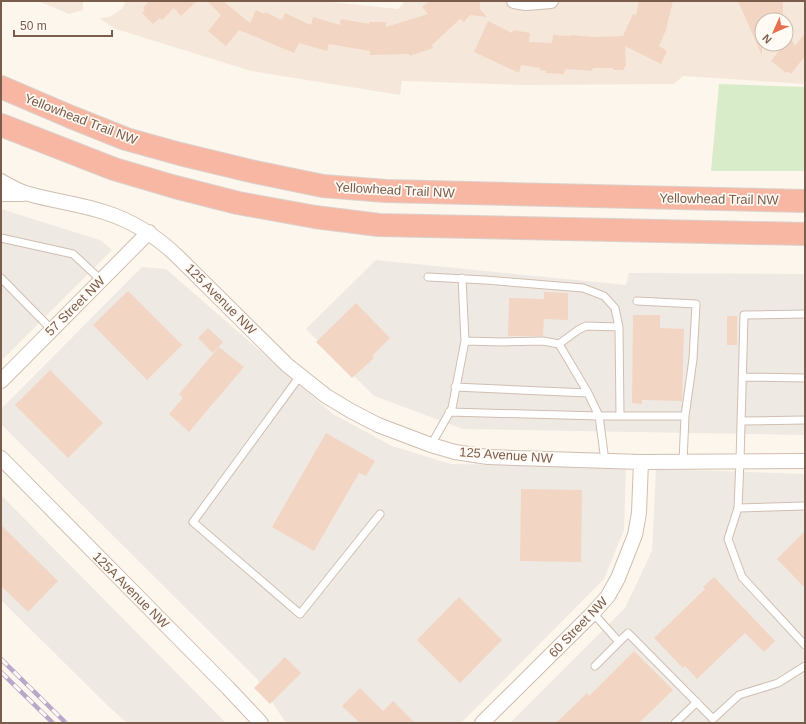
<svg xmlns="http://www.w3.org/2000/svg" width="806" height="724" viewBox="0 0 806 724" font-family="Helvetica,sans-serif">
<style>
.residential{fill:#f5e8da;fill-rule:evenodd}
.industrial{fill:#efe9e4}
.green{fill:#d8ecc9}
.building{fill:#f3d5c3}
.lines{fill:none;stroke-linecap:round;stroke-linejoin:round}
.service-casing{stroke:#d1beb0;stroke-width:9}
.minor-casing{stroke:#d1beb0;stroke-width:16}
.motorway-casing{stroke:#dad1cd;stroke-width:24}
.service{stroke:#fff;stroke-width:7}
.minor{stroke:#fff;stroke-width:14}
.motorway{stroke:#f7b7a3;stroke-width:22}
.rail-casing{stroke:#b9a8c9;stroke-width:4.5}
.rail{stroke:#fffaf3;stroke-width:3;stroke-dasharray:9;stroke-linecap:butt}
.labels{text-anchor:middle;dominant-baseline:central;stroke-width:3.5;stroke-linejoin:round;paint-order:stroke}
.street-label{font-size:13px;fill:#7a5c4d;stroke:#fffaf3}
</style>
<rect width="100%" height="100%" fill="#fdf6ec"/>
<path class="residential" d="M38,1H83V10L69,14Z
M126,1H322L398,9L405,1H805V84L683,76L674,84L522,85L402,81L400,95L251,71L116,29L99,18L109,17L122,9ZM762,20H786V44H762Z"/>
<path class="industrial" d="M1,209L100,240L112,250L1,361Z
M376,260L626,285L629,273L805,274V435L463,429L374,396L306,329Z
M142,267L166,269L333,414L392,446L451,464L626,467L624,530L604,579L461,723H286L257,679L1,424V409Z
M656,469L805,474V723H510L625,608L652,551Z
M1,495L226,723H127L106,704L1,600Z"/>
<path class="green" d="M719,84L805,87V171H711Z"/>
<path class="building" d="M149,1H197L181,16L174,8L162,20L160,18L153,24L142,13L145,10L143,8Z
M207,1H223L250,23L256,10L264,14L265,12L282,20L285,13L311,25L313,17L340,25L341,19L369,24V22H386V27L428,14L422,7L429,1H480V9L487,17L470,15L464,22L460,19L432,45L433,48L410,56L409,54L370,55V51L329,44L327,51L299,43L294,53L239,30L226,46L208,31L221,15Z
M639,1H673L666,30L659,46L667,51L661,64L625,46L626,67H624V70H613V68H593L592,71L566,69L565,70L564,74L546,73L547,71L540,70V68L521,65L519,73L474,52L488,21L512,33L513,30L530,33L529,42L552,43L553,35L571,36V35L595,37L623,36L633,14L636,15Z
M738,1H783V20H762V56Z
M805,33V56L791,74L787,71L786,73L771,61L784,44H786V42L790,36L795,46Z
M128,291L182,345L147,380L93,325Z
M544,292L568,293V320L544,319L543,336H508L509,298L544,299Z
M356,303L390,338L372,356L374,358L352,378L316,342Z
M633,315H660V328L684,329L682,401L642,400V404L632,403Z
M727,316H737V345H727Z
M208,328L223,342L213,353L198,338Z
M219,347L244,367L189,432L169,414L183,398L179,394Z
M50,370L103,423L68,458L15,405Z
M326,433L375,461L366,476L359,473L314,551L272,527Z
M521,489L582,490L581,562L520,561Z
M1,525L58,581L28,612L1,586Z
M805,531V588L777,559Z
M714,577L775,641L764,652L745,633L697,679L685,666L683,668L654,638L705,589L703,587Z
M459,597L502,640L460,683L417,640Z
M634,651L673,690L639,723H556L587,693L589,696Z
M285,657L301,673L270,704L254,688Z
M360,688L383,711L393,701L415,723H360L342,706Z"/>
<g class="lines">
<defs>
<path id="service" d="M1,238L73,254L101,280
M428,277L485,280L583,288L604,296L615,308L619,327
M1,278L52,330
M462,278L465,341
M637,301L696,304L693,359L685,416
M805,314L744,315L740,461L738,508L728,539L742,577L805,645
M559,344L578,330L586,326L619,327L620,415
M300,376L193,522L300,614L380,514
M742,377L805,378
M455,387L588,393
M449,412L599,416H685L683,462
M741,421L805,420
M431,445L452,408L465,341L502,342L543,341L559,344L588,393L599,416L605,461
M738,508L805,506
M593,613L619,642
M595,666L628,633L713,719L739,695L778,683L805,666
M675,723L697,702"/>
<path id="minor" d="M514,1L526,3L551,1
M1,181C10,186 19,192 29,194C53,201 80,204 104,212C133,221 155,235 177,256L287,365L326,396L351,411L378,425L431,445L455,452L488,457L641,462L805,461
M1,194H23
M1,381L149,232
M1,458L228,688L261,723
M482,723L593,613L608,596L618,578L635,535L639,513L641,462"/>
<path id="motorway" d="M1,87L71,117L126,139L180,154L255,172L323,186L386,191L805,201
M1,125L114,169L175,187L238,203L315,217L379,225L805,234"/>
</defs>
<use href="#service" class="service-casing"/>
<use href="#minor" class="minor-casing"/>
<use href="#motorway" class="motorway-casing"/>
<use href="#service" class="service"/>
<use href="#minor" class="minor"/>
<use href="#motorway" class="motorway"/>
<defs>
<path id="rail" d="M1,659L66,723
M1,672L53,723"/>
</defs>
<use href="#rail" class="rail-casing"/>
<use href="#rail" class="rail"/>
</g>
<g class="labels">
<g class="street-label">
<text transform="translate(81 119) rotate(21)">Yellowhead Trail NW</text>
<text transform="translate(395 190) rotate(3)">Yellowhead Trail NW</text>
<text transform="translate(719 199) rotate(1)">Yellowhead Trail NW</text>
<text transform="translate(221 299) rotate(45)">125 Avenue NW</text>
<text transform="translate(75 306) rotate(-45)">57 Street NW</text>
<text transform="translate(506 455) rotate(4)">125 Avenue NW</text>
<text transform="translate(131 590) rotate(45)">125A Avenue NW</text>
<text transform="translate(578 627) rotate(-46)">60 Street NW</text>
</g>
</g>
<rect width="806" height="724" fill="none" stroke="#7a5c4d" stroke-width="4"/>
<g transform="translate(774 32) rotate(225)"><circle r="19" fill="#fffaf3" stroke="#cabbb1"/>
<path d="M0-3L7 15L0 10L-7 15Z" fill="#e76f51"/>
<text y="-6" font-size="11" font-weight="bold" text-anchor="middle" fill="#7a5c4d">N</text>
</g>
<path d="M14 30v6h98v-6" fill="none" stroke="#7a5c4d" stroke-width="2"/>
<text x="20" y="30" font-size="12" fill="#7a5c4d" stroke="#fffaf3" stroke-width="3" paint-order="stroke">50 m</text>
</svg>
